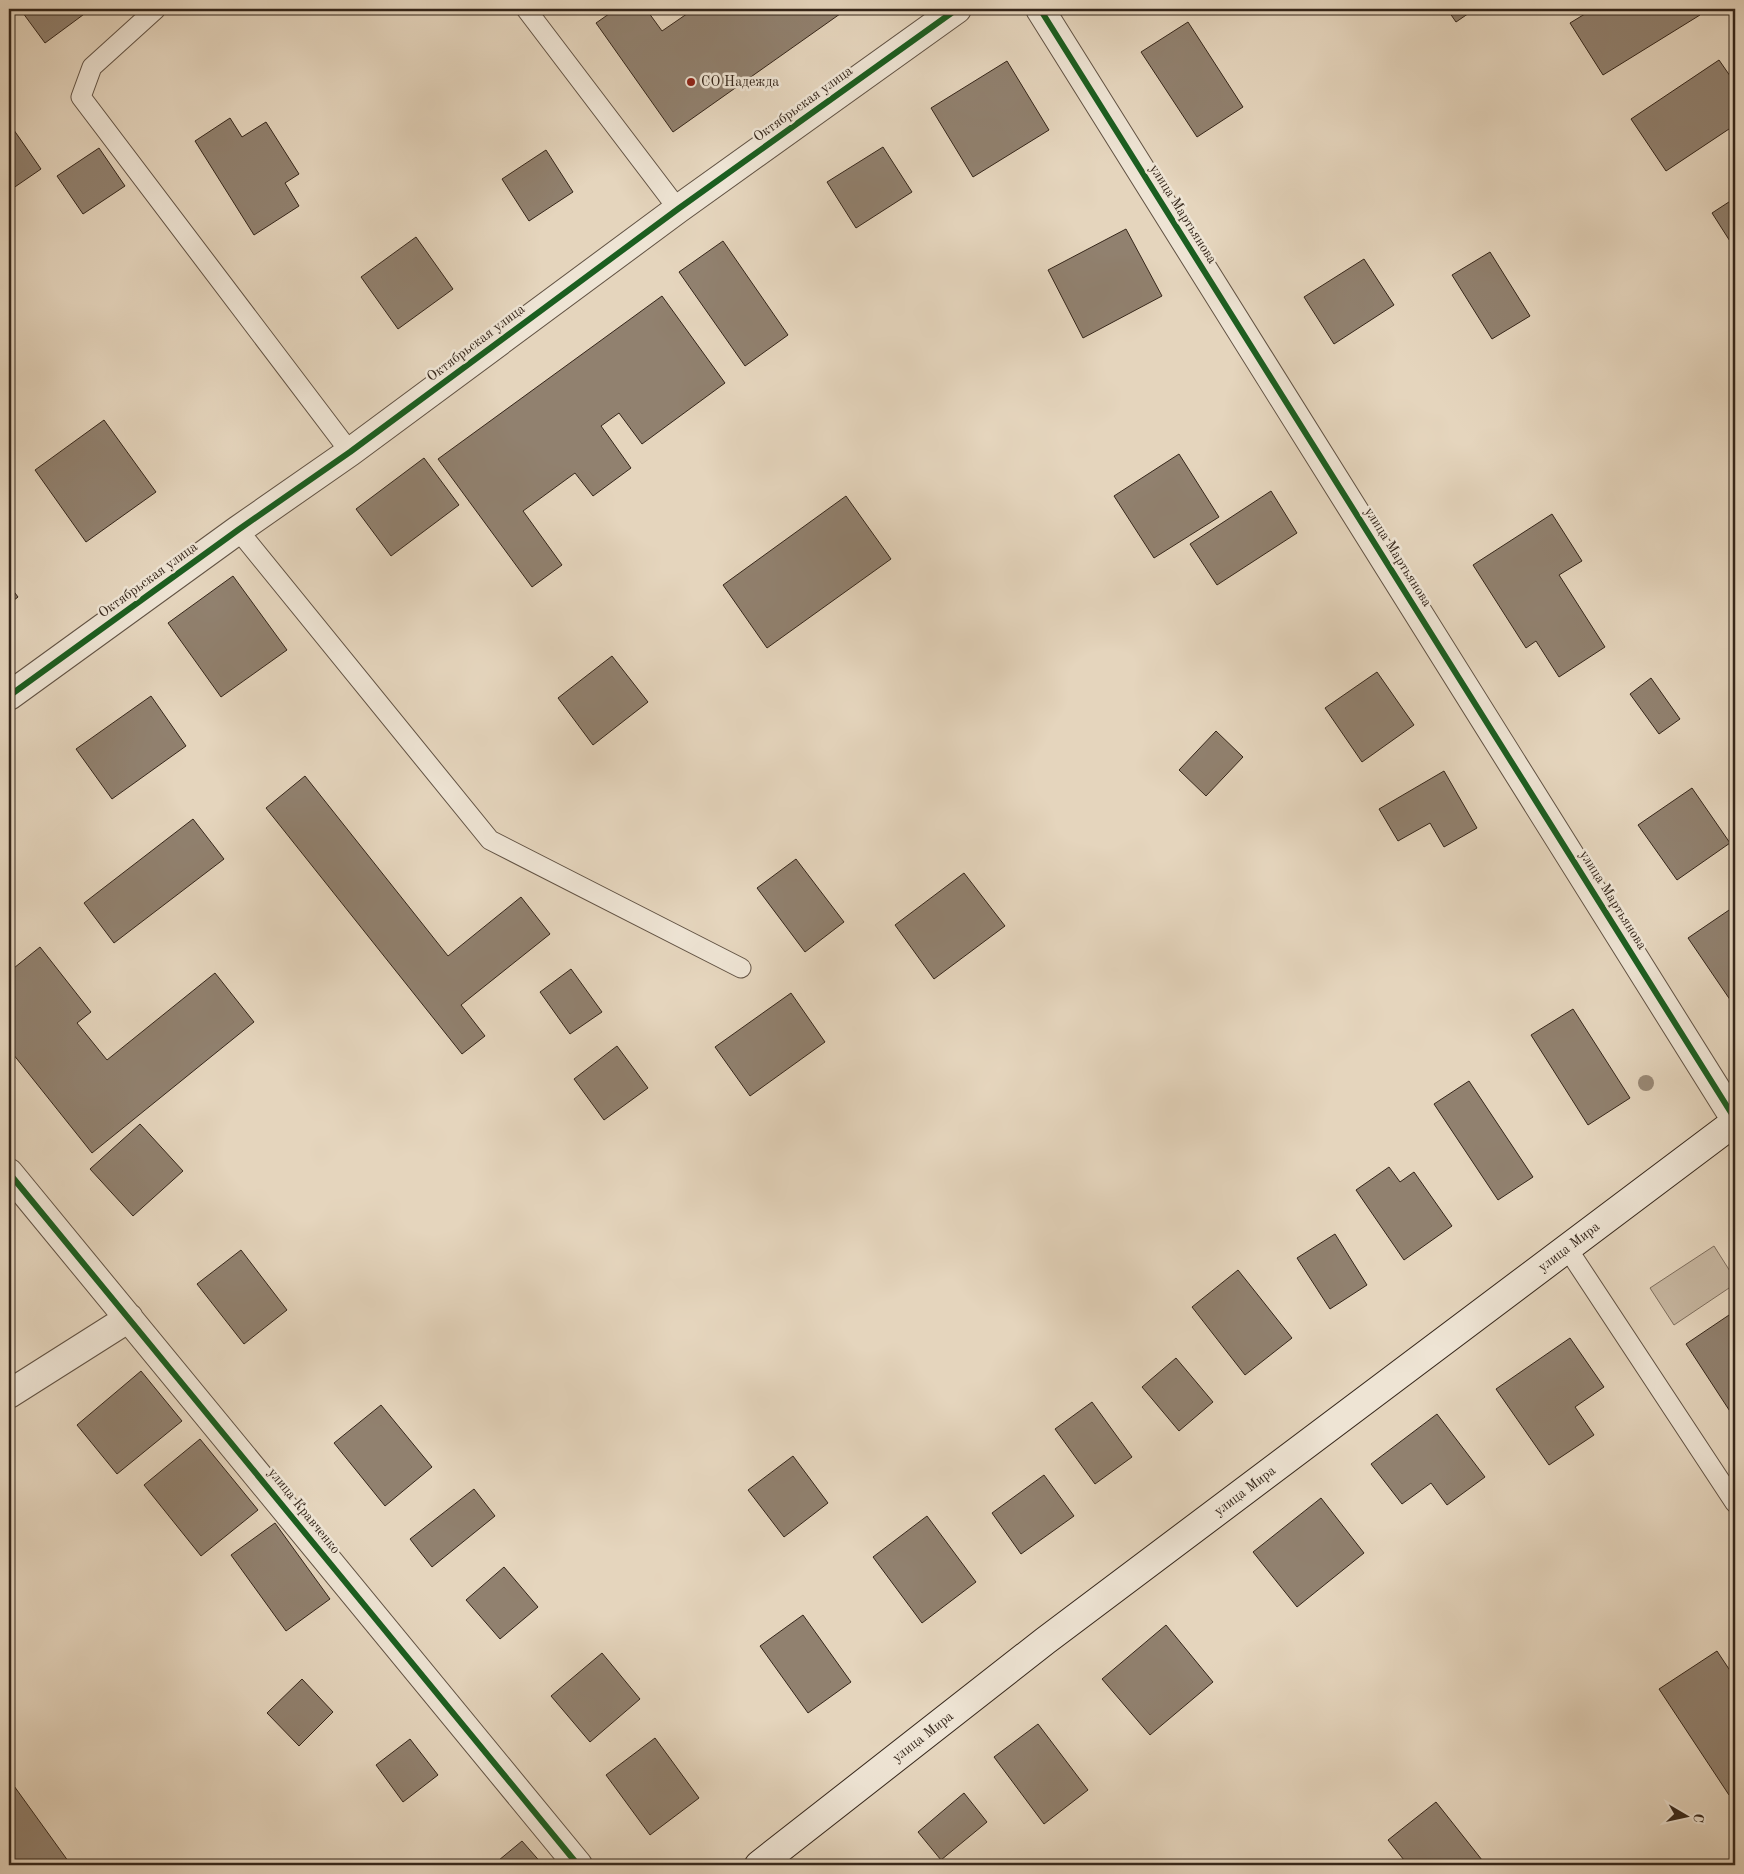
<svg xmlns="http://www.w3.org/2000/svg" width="1744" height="1874" viewBox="0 0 1744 1874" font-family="'Old Standard TT',serif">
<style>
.green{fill:#c7b7a1;stroke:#7e6e5e}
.building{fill:#91816f;stroke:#35261a}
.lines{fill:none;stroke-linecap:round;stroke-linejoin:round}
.lane-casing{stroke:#615243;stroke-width:21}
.street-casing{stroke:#615243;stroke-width:30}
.secondary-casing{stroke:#35261a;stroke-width:30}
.lane{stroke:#eee4d4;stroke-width:19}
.street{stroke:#eee4d4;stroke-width:28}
.secondary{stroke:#eee4d4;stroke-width:28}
.cycleway-casing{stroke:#eee4d4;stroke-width:9}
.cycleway{stroke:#1b5e20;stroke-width:6}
.tree{fill:#998976}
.poi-dot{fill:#8f2418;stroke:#eee4d4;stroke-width:2}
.labels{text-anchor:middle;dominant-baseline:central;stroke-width:5;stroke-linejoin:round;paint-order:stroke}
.poi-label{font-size:14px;fill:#35261a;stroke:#eee4d4;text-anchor:start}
.street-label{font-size:14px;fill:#35261a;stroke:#eee4d4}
</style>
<rect width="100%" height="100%" fill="#e5d5bd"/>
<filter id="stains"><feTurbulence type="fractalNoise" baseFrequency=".004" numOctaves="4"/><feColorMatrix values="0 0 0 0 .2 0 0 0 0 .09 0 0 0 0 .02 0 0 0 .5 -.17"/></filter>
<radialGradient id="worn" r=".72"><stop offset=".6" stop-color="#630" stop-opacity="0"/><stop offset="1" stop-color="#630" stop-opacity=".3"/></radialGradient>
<path class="green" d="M1714,1246L1735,1279V1284L1674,1325L1650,1288Z"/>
<path class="building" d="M20,9H91L45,43Z
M616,9H646L662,31L694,9H847L673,132L596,23Z
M1447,9H1475L1456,22Z
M1593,9H1696L1700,15L1603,75L1570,23Z
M1188,22L1243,107L1197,137L1141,52Z
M1719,60L1735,83V125L1666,171L1631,119Z
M1007,61L1049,130L973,177L931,108Z
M230,118L242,137L266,122L299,174L285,183L299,206L254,235L195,141Z
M9,123L41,169L9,191Z
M883,147L912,192L856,228L827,182Z
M99,148L125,186L83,214L57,176Z
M546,150L573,192L529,221L502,179Z
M1735,198V249L1712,213Z
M1126,229L1162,296L1083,338L1048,270Z
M416,237L453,289L398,329L361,277Z
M723,241L788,335L745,366L679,272Z
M1490,252L1530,316L1492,339L1452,275Z
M1364,259L1394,305L1334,344L1304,297Z
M662,296L725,383L642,444L619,413L601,426L631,468L593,496L575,473L523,511L562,565L532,587L438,459Z
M104,420L156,492L86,542L35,470Z
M1179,454L1219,517L1154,558L1114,496Z
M424,458L459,505L391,556L356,509Z
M1271,491L1297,533L1217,585L1190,544Z
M846,496L891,559L767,648L723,585Z
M1552,514L1582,561L1559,575L1605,647L1559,677L1536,641L1526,648L1473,565Z
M233,576L287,650L221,697L168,623Z
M9,585L18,597L9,604Z
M612,656L648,702L593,745L558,698Z
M1377,672L1414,725L1362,762L1325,708Z
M1651,678L1680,719L1659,734L1630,694Z
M151,696L186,746L112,799L76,749Z
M1216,731L1243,757L1206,796L1179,770Z
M1444,771L1477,828L1444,847L1430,823L1398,841L1379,809Z
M305,776L448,956L521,897L550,934L461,1005L485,1036L462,1054L266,808Z
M1692,788L1730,843L1677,880L1638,825Z
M193,819L224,859L114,943L84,903Z
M796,859L844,922L805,952L757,888Z
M964,873L1005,926L934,979L895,925Z
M1735,906V1007L1688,938Z
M40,947L91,1012L77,1023L107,1060L215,973L254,1022L92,1153L9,1049V972Z
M571,969L602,1012L570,1034L540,992Z
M791,993L825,1042L750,1096L715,1047Z
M1573,1009L1630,1098L1588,1125L1531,1035Z
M617,1046L648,1088L604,1120L574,1079Z
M1469,1081L1533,1177L1498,1200L1434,1104Z
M140,1124L183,1171L133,1216L90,1169Z
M1389,1167L1400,1182L1414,1172L1452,1226L1404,1260L1356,1190Z
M1335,1234L1367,1285L1330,1309L1297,1258Z
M241,1250L287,1310L244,1344L197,1284Z
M1238,1270L1292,1338L1245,1375L1192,1307Z
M1735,1311V1419L1686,1344Z
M1570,1338L1604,1387L1575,1407L1594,1435L1549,1465L1496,1389Z
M1176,1358L1213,1402L1179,1431L1142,1387Z
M141,1371L182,1421L117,1474L77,1425Z
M1092,1402L1132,1457L1095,1484L1055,1429Z
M381,1405L432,1467L385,1506L334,1443Z
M1437,1414L1485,1477L1447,1505L1431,1483L1402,1504L1371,1464Z
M200,1439L258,1510L201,1556L144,1485Z
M793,1456L828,1503L784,1537L748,1490Z
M1044,1475L1074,1516L1021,1554L992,1513Z
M474,1489L495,1516L432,1567L410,1539Z
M1321,1498L1364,1553L1297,1607L1253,1552Z
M927,1516L976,1582L922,1623L873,1557Z
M275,1523L330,1599L286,1631L231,1555Z
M504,1567L538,1607L500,1639L466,1600Z
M803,1615L851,1682L808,1713L760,1646Z
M1166,1625L1213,1682L1150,1735L1102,1679Z
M1717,1651L1735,1678V1791L1729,1795L1659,1689Z
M602,1653L640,1699L590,1742L551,1696Z
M302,1679L333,1712L299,1746L267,1713Z
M1038,1724L1088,1790L1044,1824L994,1757Z
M655,1738L699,1798L650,1835L606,1775Z
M410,1739L438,1775L403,1802L376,1765Z
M9,1779L71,1865H9Z
M964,1793L987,1822L941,1860L918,1832Z
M1436,1802L1486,1865H1408L1388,1840Z
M522,1841L543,1865H493Z"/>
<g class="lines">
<defs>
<path id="lane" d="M156,9L92,67L81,97L350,452
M526,9L678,209
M238,530L490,840L741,968
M1567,1248L1735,1503"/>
<path id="street" d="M1040,9L1735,1119
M9,696L238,530L350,452L678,209L957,9
M9,1173L578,1865
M9,1394L129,1318"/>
<path id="secondary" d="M759,1865L1045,1641L1735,1122"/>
</defs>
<use href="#lane" class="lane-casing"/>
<use href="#street" class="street-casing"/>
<use href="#secondary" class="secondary-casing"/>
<use href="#lane" class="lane"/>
<use href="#street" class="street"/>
<use href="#secondary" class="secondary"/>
<defs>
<path id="cycleway" d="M1040,9L1735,1119
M9,696L238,530L350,452L678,209L957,9
M9,1173L578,1865"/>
</defs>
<use href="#cycleway" class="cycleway-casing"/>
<use href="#cycleway" class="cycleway"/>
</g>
<circle class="tree" cx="1646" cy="1083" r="8"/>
<circle class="poi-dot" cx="691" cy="82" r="5"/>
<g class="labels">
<g class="poi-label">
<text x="701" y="82">СО Надежда</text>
</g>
<g class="street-label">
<text transform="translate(803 104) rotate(-36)">Октябрьская улица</text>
<text transform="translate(1183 214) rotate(58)">улица Мартьянова</text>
<text transform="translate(476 343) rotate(-37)">Октябрьская улица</text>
<text transform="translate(1398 557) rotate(58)">улица Мартьянова</text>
<text transform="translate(148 580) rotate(-36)">Октябрьская улица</text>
<text transform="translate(1613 900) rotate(58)">улица Мартьянова</text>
<text transform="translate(1569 1247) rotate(-37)">улица Мира</text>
<text transform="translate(1245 1491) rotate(-37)">улица Мира</text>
<text transform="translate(304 1511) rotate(51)">улица Кравченко</text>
<text transform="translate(923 1737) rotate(-38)">улица Мира</text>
</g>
</g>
<rect width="1744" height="1874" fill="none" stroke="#e5d5bd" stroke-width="30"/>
<rect x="10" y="10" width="1724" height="1854" fill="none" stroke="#35261a" stroke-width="2.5"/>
<rect x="15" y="15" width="1714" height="1844" fill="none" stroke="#35261a"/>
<g transform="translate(1686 1816) rotate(99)" stroke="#eee4d4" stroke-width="4" paint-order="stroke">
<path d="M0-4L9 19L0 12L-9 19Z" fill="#35261a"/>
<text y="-8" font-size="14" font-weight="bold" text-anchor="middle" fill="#35261a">С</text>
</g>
<rect width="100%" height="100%" filter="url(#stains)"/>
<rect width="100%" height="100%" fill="url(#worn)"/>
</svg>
